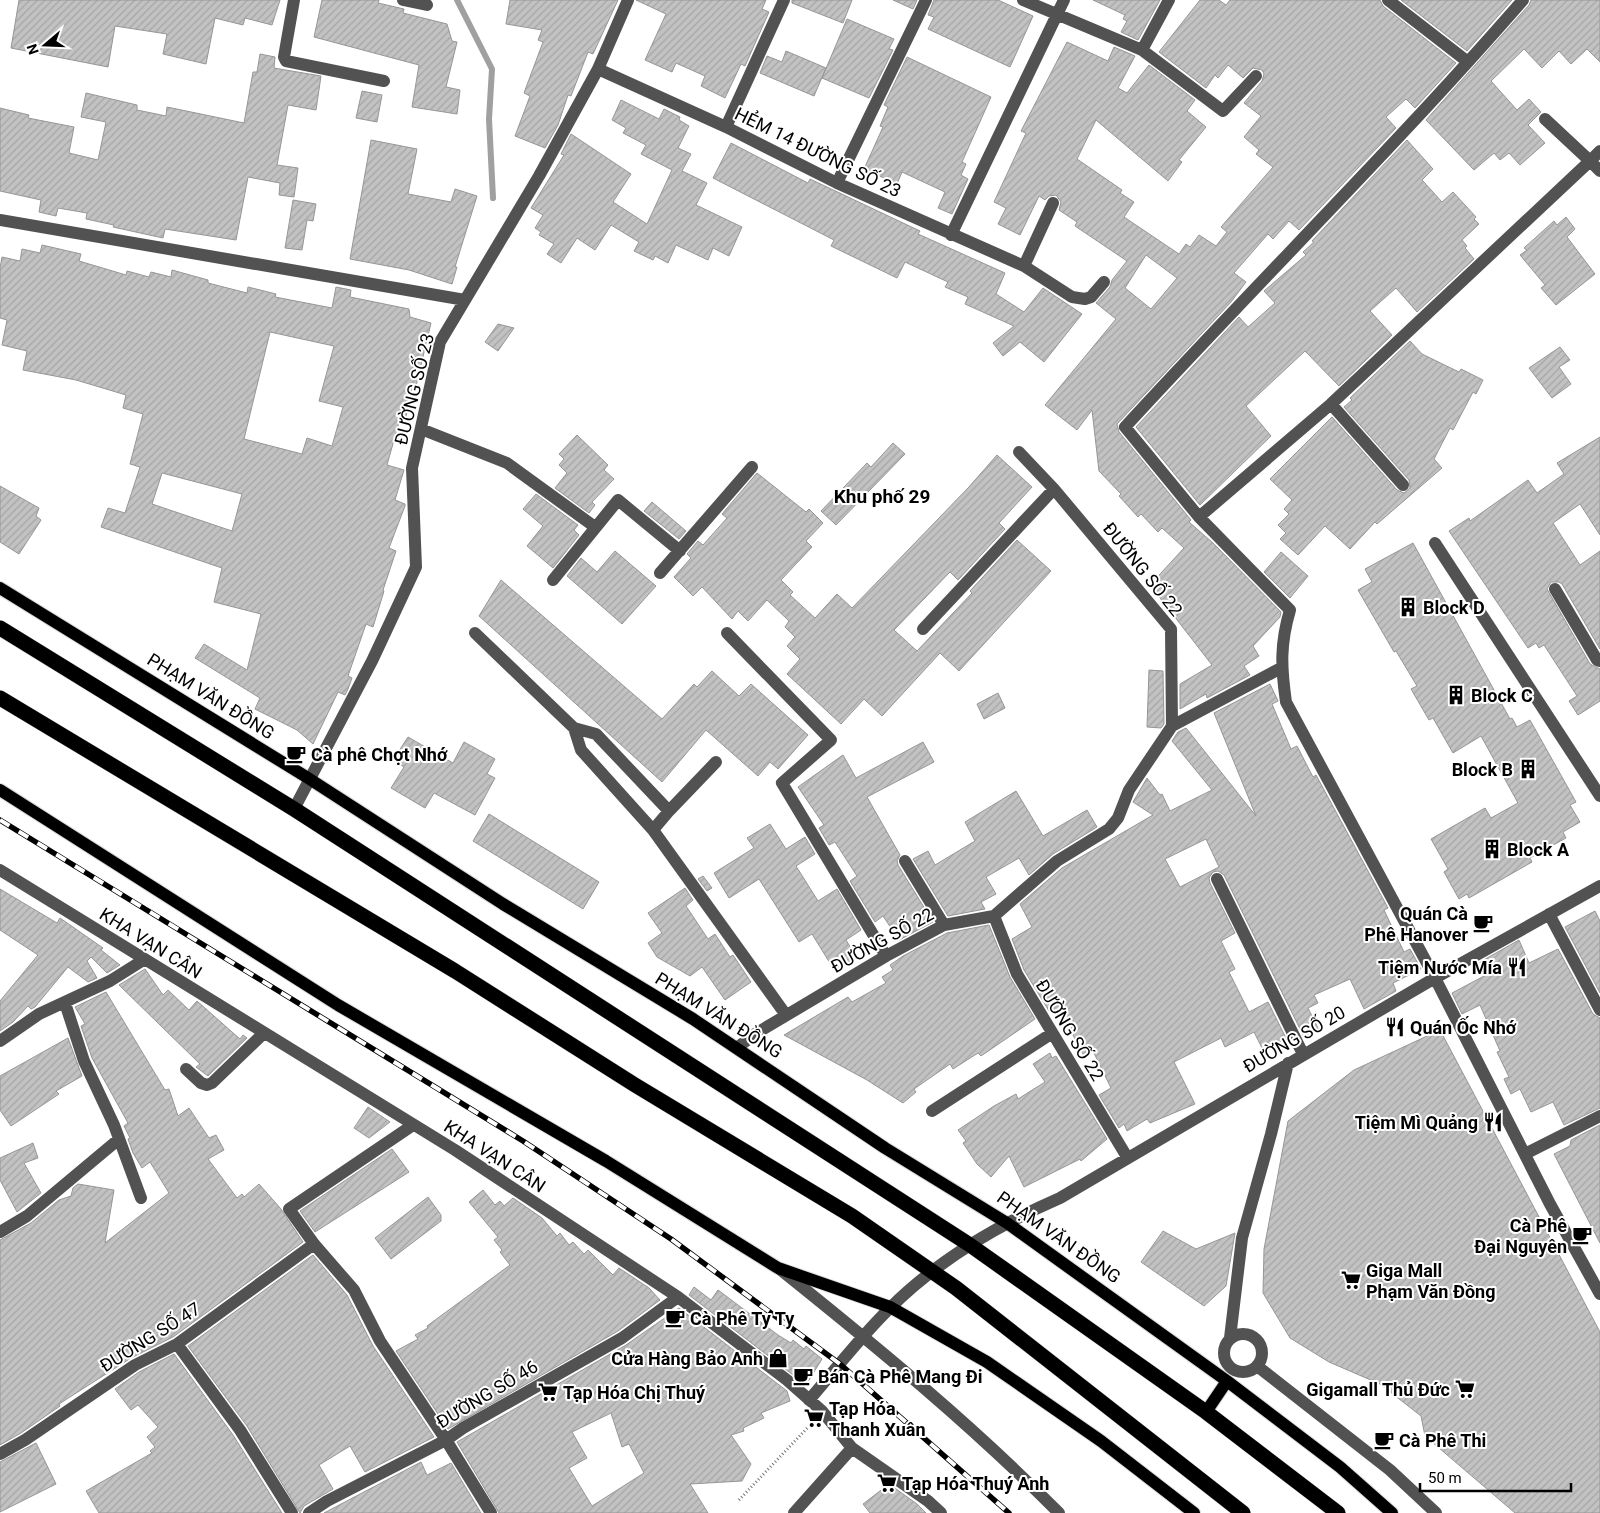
<svg xmlns="http://www.w3.org/2000/svg" width="1600" height="1513" viewBox="0 0 1600 1513" font-family="Roboto,sans-serif">
<style>
.lines{fill:none;stroke-linecap:round;stroke-linejoin:round}
.stream{stroke:#a0a0a0;stroke-width:6}
.building{fill:url(#building-hatch);stroke:#969696;fill-rule:evenodd}
.major-casing{stroke:#dbdbdb;stroke-width:14}
.highway-casing{stroke:#dbdbdb;stroke-width:16}
.path{stroke:#747474;stroke-width:3;stroke-dasharray:1 2.5;stroke-linecap:butt}
.minor{stroke:#525252;stroke-width:12}
.major{stroke:#000;stroke-width:12}
.highway{stroke:#000;stroke-width:15}
.rail-casing{stroke:#000;stroke-width:5.5}
.rail{stroke:#fff;stroke-width:4;stroke-dasharray:11;stroke-linecap:butt}
.labels{text-anchor:middle;dominant-baseline:central;stroke-width:4;stroke-linejoin:round;paint-order:stroke}
.street-label{font-size:18px;fill:#000;stroke:#fff}
.poi-label{font-size:18px;font-weight:bold;fill:#000;stroke:#fff;text-anchor:start}
.neighbourhood-label{font-size:19px;font-weight:bold;fill:#000;stroke:#fff}
</style>
<defs>
<pattern id="building-hatch" width="6" height="6" patternUnits="userSpaceOnUse" patternTransform="scale(1.25)"><rect width="6" height="6" fill="#c2c2c2"/><path d="M-1 1l2-2M0 6l6-6M5 7l2-2" fill="none" stroke="#a5a5a5"/></pattern>
</defs>
<rect width="100%" height="100%" fill="#fff"/>
<g class="lines">
<path class="stream" d="M457,0L492,69L489,119L493,198"/>
</g>
<path class="building" d="M19,0H280L272,25L245,18L243,25L215,18L206,64L163,54L167,34L115,26L108,67L11,48Z
M322,0H379L378,3L404,9L403,13L447,24L452,41L457,42L446,87L460,90L457,114L412,107L419,65L314,37Z
M510,0H618L593,54L588,52L571,96L568,95L558,125L545,148L515,136L530,96L524,93L543,42L538,40L542,30L506,24Z
M636,0H766L762,9L769,12L745,66L741,64L725,98L701,86L705,76L676,63L672,72L645,60L666,14Z
M792,0H852L843,23L792,3Z
M893,0H917L913,9Z
M934,0H998L1033,16L1010,67L928,29L934,17L928,15Z
M1093,0H1160L1138,40L1121,32L1127,21L1123,19L1125,15Z
M1200,0H1219L1226,5L1230,0H1380L1383,6L1456,63L1415,108L1406,99L1386,117L1396,128L1299,230L1289,221L1273,239L1268,234L1234,273L1246,282L1231,302L1117,424L1119,432L1191,520L1189,522L1213,543L1281,612L1280,617L1253,646L1259,656L1244,666L1250,675L1207,698L1206,694L1180,709V684L1212,665L1150,585L1184,548L1162,528L1158,532L1141,514L1138,517L1119,496L1121,494L1099,471L1092,410L1077,430L1045,405L1116,319L1096,303L1110,287L1112,280L1127,261L1075,226L1077,222L1059,210L1061,202L1056,195L1049,196L1045,200L1039,196L1020,235L998,224L1006,208L994,202L1026,133L1021,131L1067,42L1108,61L1114,47L1135,56L1118,88L1127,93L1149,65L1195,100L1187,111L1206,127L1179,160L1182,162L1168,181L1096,120L1077,159L1122,190L1120,193L1134,202L1124,217L1179,254L1186,244L1190,247L1199,235L1216,246L1227,232L1221,227L1273,167L1256,154L1259,150L1244,137L1261,116L1244,103L1262,81L1264,74L1262,70L1253,68L1243,78L1228,65L1218,78L1215,75L1206,88L1159,52ZM1146,255L1177,278L1151,309L1125,288Z
M1401,0H1512L1467,51Z
M1531,0H1600V62L1587,49L1571,64L1559,51L1542,68L1524,49L1491,81L1517,110L1529,99L1541,112L1528,125L1545,143L1520,165L1509,153L1500,160L1494,153L1474,170L1426,120L1529,5Z
M847,19L894,39L889,49L893,50L869,98L822,78Z
M786,51L826,68L814,96L760,73L767,56L782,62Z
M260,54L275,57L274,68L321,76L316,110L288,105L277,165L298,168L294,197L279,195L280,183L248,177L236,240L165,229L163,238L113,227L114,225L86,219L87,213L58,208L56,216L39,212L41,200L0,191V108L29,115L28,118L74,127L69,153L98,160L106,122L81,117L86,93L137,105V110L166,116L167,107L244,123L253,72H257Z
M907,57L991,97L962,162L966,164L961,175L968,179L952,214L938,208L945,192L902,172L897,184L864,169L883,127L880,126L888,107L884,105Z
M362,91L382,95L377,122L356,118Z
M621,100L659,119L664,109L680,117L679,120L689,126L678,148L691,154L682,171L707,183L696,205L742,227L729,256L713,248L708,260L676,245L668,263L655,256L653,260L634,251L639,242L611,225L595,250L577,238L561,263L547,254L554,244L539,235L541,232L535,228L543,215L531,208L564,155L561,154L571,134L631,174L613,202L647,224L672,170L641,154L646,145L623,133L626,128L612,120Z
M371,140L417,149L408,194L451,202L455,189L477,196L455,267H457L452,284L409,270L350,259Z
M1407,140L1433,169L1422,180L1442,202L1453,192L1476,217L1474,219L1479,224L1462,240L1467,246L1465,248L1474,259L1417,312L1396,288L1370,311L1392,335L1339,386L1305,351L1246,406L1271,436L1200,505L1136,427L1239,317L1248,327L1275,303L1264,291L1306,255L1303,252L1314,242L1312,241Z
M731,143L808,183L810,179L920,231L918,234L1005,273L996,294L1024,312L1043,288L1082,314L1044,362L1020,342L1003,356L993,343L1014,326L965,304L968,297L945,287L948,282L905,262L897,278L831,246L834,240L713,178Z
M293,200L316,204L313,221L307,220L302,250L285,248Z
M1566,217L1575,229L1567,237L1595,274L1556,305L1541,288L1545,285L1520,255L1527,250L1524,248L1554,221L1557,225Z
M42,245L81,254L79,261L126,275L127,271L149,277L151,272L171,277L172,270L208,280V283L247,293L248,287L276,294L275,297L332,308L336,287L351,290L350,297L409,309L410,317L431,323L416,386L414,385L406,416L401,415L387,465L404,470L395,500L405,504V506L389,548L396,551L383,590L384,591L373,627L366,624L348,676L352,678L348,689L345,695L338,692L313,744L297,730L255,709L260,698L195,658L204,644L247,670L261,614L214,602L222,568L101,527L108,508L125,513L140,467L130,464L143,414L123,408L126,395L76,380L23,370L27,351L2,345L7,320L0,318V268L2,257L20,261L22,249L40,253ZM270,332L334,346L319,401L343,407L332,446L307,438L302,454L244,439ZM162,473L242,494L232,531L152,504Z
M498,324L514,328L498,351L485,342Z
M1410,341L1422,354L1459,372L1461,369L1483,380L1476,394L1473,392L1453,430L1450,428L1434,459L1442,468L1377,524L1375,522L1350,549L1325,526L1298,555L1280,539L1286,533L1278,525L1289,514L1284,509L1292,500L1270,479L1332,417L1397,490L1404,493L1410,488L1409,480L1344,407L1352,400L1350,398Z
M1560,347L1570,360L1559,367L1571,384L1552,398L1529,368Z
M577,435L608,465L604,470L614,479L592,502L595,505L589,513L555,488L567,473L559,465L564,459L559,454Z
M1600,437V535L1580,504L1553,523L1580,565L1600,551V649L1562,584L1559,582H1551L1547,589L1590,664L1600,669V701L1578,715L1569,701L1577,696L1544,645L1539,648L1536,643L1528,648L1449,531L1469,518L1470,521L1528,480L1537,493L1564,474L1557,463Z
M893,443L905,454L836,525L821,511L867,463L871,467Z
M997,455L1032,487L999,523L1005,529L958,580L950,572L894,630L917,651L972,593L970,591L1017,540L1051,571L959,671L940,653L882,716L864,699L841,724L787,674L800,659L787,646L795,637L785,627L789,621L767,600L748,621L738,611L732,619L702,587L693,596L674,577L691,558L687,554L698,541L703,545L727,518L722,514L757,473L806,512L809,509L823,523L806,541L812,547L781,580L793,592L790,595L815,618L837,594L852,608L968,488Z
M0,486L39,508L36,516L41,520L19,554L0,542Z
M536,494L578,525L574,530L579,535L553,568L527,546L543,526L523,509Z
M652,502L686,531L679,539L644,511Z
M1413,543L1510,719L1512,718L1517,727L1530,720L1576,802L1570,805L1580,822L1563,832L1566,838L1530,858L1532,862L1469,898L1467,894L1459,899L1444,872L1448,869L1431,839L1485,808L1491,818L1518,803L1481,736L1453,753L1433,718L1429,720L1411,689L1417,686L1396,651L1394,652L1358,590L1372,582L1365,569Z
M615,551L656,586L622,624L567,576L581,558L597,572Z
M1281,552L1308,576L1290,598L1264,572Z
M501,580L662,719L694,684L697,687L712,671L739,696L751,684L808,735L778,769L770,762L758,776L706,730L662,782L479,616Z
M1149,670L1163,671L1164,724L1161,728L1147,727Z
M1270,684L1278,701L1272,704L1291,749L1297,746L1313,777L1316,775L1388,908L1384,910L1404,952L1410,949L1421,969L1393,983L1396,991L1364,1009L1350,979L1314,995L1318,1003L1308,1008L1319,1030L1304,1037L1224,875L1218,871L1213,872L1209,878L1210,883L1235,933L1221,941L1235,969L1229,972L1249,1012L1268,1002L1287,1040L1264,1052L1254,1032L1225,1047L1221,1038L1174,1062L1195,1104L1150,1123L1147,1119L1127,1131L1124,1124L1119,1128L1099,1095L1111,1088L1093,1051L1084,1056L1062,1014L1057,1017L1053,1008L1049,1011L1024,970L1012,939L1032,927L1020,904L1062,868L1153,815L1133,802L1147,778L1160,795L1162,794L1170,811L1212,790L1172,741L1178,732L1186,728L1256,816L1214,713ZM1206,839L1219,867L1180,887L1165,859Z
M998,693L1005,708L984,719L977,704Z
M408,737L453,763L464,742L495,759L487,774L495,778L475,815L434,793L425,808L391,788L404,767L393,760Z
M923,742L934,762L867,797L900,855L897,861L898,865L933,922L899,940L883,916L875,922L850,881L857,876L835,842L829,845L819,828L824,825L798,787L843,755L856,778Z
M1016,791L1043,836L1087,810L1097,827L1053,854L1029,875L1019,858L986,877L996,894L981,902L985,909L948,916L913,859L928,851L935,865L975,841L965,822Z
M489,814L599,882L583,909L473,841Z
M770,824L786,849L805,837L815,854L796,866L818,901L837,889L861,930L846,940L854,953V959L840,968H833L812,934L799,942L759,879L729,898L714,873L754,848L747,838Z
M703,876L712,888L707,891L698,879Z
M685,888L693,900L686,906L708,939L715,934L730,957L733,955L751,982L725,1000L702,967L690,976L657,957L648,943L662,933L648,913Z
M0,889L57,923L60,918L103,948L101,950L120,965L107,973L91,957L87,961L97,978L88,982L68,967L35,1007L31,1009L28,1006L13,1022L0,1031V1001L38,955L0,930Z
M1595,911L1600,921V993L1565,927Z
M989,925L1010,977L1035,1019L981,1056L978,1053L953,1069L950,1064L914,1089L916,1092L903,1103L867,1080L784,1035L848,997L852,1002L886,983L882,977L893,970L890,965L903,956L947,933Z
M1519,940L1529,963L1558,949L1593,1014L1600,1018V1108L1564,1125L1553,1102L1531,1112L1520,1089L1511,1094L1504,1079L1509,1077L1497,1052L1500,1051L1480,1005L1462,1014L1452,993L1486,975L1480,962Z
M145,969L163,995L168,990L189,1010L197,1001L240,1039L243,1035L247,1038L208,1076L196,1067L200,1064L119,985Z
M106,992L165,1090L169,1089L178,1116L189,1108L209,1138L216,1135L224,1150L208,1159L237,1198L242,1194L244,1197L259,1184L281,1209L303,1242L173,1337L131,1358L59,1404L60,1406L21,1433L0,1445V1240L31,1223L59,1200L71,1196L73,1188L78,1184L114,1190L105,1243L169,1193L150,1162L142,1168L133,1153L128,1139L130,1138L124,1126L128,1123L92,1058L81,1026L85,1024L75,1007Z
M1440,1030L1600,1332V1513H1515L1425,1436L1421,1416L1380,1384L1329,1362L1290,1338L1263,1293L1264,1249L1288,1121L1354,1070Z
M68,1038L82,1076L56,1091L59,1094L11,1126L0,1110V1076Z
M1050,1053L1052,1058L1056,1056L1107,1139L1081,1161L1080,1159L1024,1187L1009,1156L991,1177L977,1164L963,1143L966,1141L958,1130L994,1106L1016,1094L1018,1099L1045,1082L1033,1064Z
M368,1107L390,1122L369,1138L354,1128Z
M1600,1125V1243L1554,1154L1570,1146L1571,1140Z
M33,1143L38,1158L24,1163L41,1193L17,1212L0,1180V1158Z
M392,1149L409,1172L315,1232L300,1211Z
M483,1190L495,1205L500,1201L504,1206L513,1198L542,1218L557,1236L560,1233L569,1245L573,1242L584,1254L588,1250L613,1275L619,1268L649,1288L660,1300L618,1331L448,1429L396,1351L418,1339L415,1335L428,1328L427,1326L510,1265L500,1252L502,1250L494,1240L498,1237L469,1202Z
M428,1197L441,1215V1221L391,1259L375,1238Z
M1163,1231L1196,1249L1235,1233L1226,1286L1204,1306L1141,1262Z
M313,1255L347,1295L373,1346L434,1437L365,1472L350,1446L319,1465L333,1489L304,1506L300,1513L247,1426L188,1346Z
M694,1287L711,1300L718,1290L778,1335L791,1343L793,1340L804,1349L806,1346L822,1359L806,1385L689,1295Z
M679,1308L787,1391L790,1401L761,1413L764,1418L743,1428L744,1431L731,1435L751,1464L742,1481L690,1484L708,1513H499L457,1442L626,1345ZM611,1413L622,1447L629,1444L644,1473L592,1506L569,1468L587,1458L572,1432Z
M174,1354L233,1435L282,1513H99L86,1491L152,1453L150,1451L155,1447L147,1437L158,1427L138,1405L131,1410L115,1389L139,1372Z
M36,1443L56,1484L0,1512V1462Z
M421,1462L427,1475L451,1463L481,1513H324Z
M889,1484L917,1504L926,1513H870L863,1504Z"/>
<g class="lines">
<defs>
<path id="major" d="M0,588L308,778L503,904L693,1019L885,1148L1007,1223L1227,1381L1340,1467L1392,1513
M0,790L338,1005L606,1161L778,1268L890,1307L987,1362L1101,1441L1194,1513
M1206,1412L1227,1381"/>
<path id="highway" d="M0,628L294,809L970,1245L1206,1412L1338,1513
M0,698L455,971L635,1085L852,1216L956,1288L1243,1513"/>
</defs>
<use href="#major" class="major-casing"/>
<use href="#highway" class="highway-casing"/>
<path class="path" d="M739,1500L812,1423"/>
<path class="minor" d="M294,0L284,57L286,61L384,81
M403,0L427,5
M1023,0L1142,50L1223,111L1256,76
M1388,0L1468,62
M1523,0C1395,147 1257,283 1125,427L1199,517L1290,610C1280,644 1281,667 1286,702L1435,978L1550,1204L1600,1294
M1142,50L1169,0
M598,69L726,127L837,183L1024,266L1072,297L1085,299L1091,297L1104,282
M726,127L784,0
M1600,151L1590,161L1600,171
M837,183L926,0
M0,220L465,300
M951,235L1064,0
M1024,266L1053,203
M1331,404L1403,485
M421,429L507,463L595,527
M1199,517L1331,404L1590,161L1545,119
M1435,543L1600,796
M660,573L752,467
M553,580L618,500L680,551
M1555,589L1597,660L1600,661
M923,629L1054,489
M475,633L574,728L581,750L653,830L786,1015
M727,633L831,740L782,783L886,956
M1172,726L1281,668
M574,728L596,734L669,811L653,830
M294,809L372,661L416,567L412,468L440,342L539,176L598,69L628,0
M669,811L716,762
M905,861L944,925
M0,870L455,1150L678,1297L787,1380L822,1411L852,1448L928,1501L941,1513
M1217,879L1303,1054
M1549,914L1600,1010
M994,916L1017,974L1127,1157
M65,1003L84,1061L114,1125L141,1198
M0,1041L39,1014L110,981L145,959
M738,1047L755,1034L886,956L944,925L994,916L1057,861L1109,829L1118,818L1129,790L1172,726L1171,629L1054,489L1019,452
M186,1069L201,1083L207,1085L212,1083L264,1033
M932,1111L1051,1034
M413,1125L289,1209L314,1244L354,1290L380,1341L446,1440L491,1513
M1525,1154L1600,1116
M0,1232L27,1216L119,1139
M781,1270C877,1347 972,1425 1059,1513
M1224 1353a19 19 0 1 1 38 0a19 19 0 1 1-38 0Z
M1230,1338L1242,1238L1271,1134L1288,1063
M177,1344L240,1430L292,1513
M1257,1366L1390,1470L1436,1513
M809,1400C836,1369 861,1336 890,1308C938,1260 998,1225 1060,1198L1435,978L1600,886
M0,1454L25,1440L135,1365L177,1344L314,1244
M309,1513L327,1501L446,1440L463,1428L622,1338L678,1297
M794,1513L852,1448"/>
<use href="#major" class="major"/>
<use href="#highway" class="highway"/>
<defs>
<path id="rail" d="M0,820L523,1141L671,1239L840,1364L1009,1513"/>
</defs>
<use href="#rail" class="rail-casing"/>
<use href="#rail" class="rail"/>
</g>
<defs>
<symbol id="building-bare" viewBox="-9 -9 18 18"><path d="M-4-6H4V6H1V3H-1V6H-4ZM-2.5-4.3h1.7v1.8h-1.7ZM.8-4.3h1.7v1.8H.8ZM-2.5-1h1.7V.8h-1.7ZM.8-1h1.7V.8H.8Z" fill="#000" stroke="#fff" stroke-width="2.5" paint-order="stroke"/></symbol>
<symbol id="cafe-bare" viewBox="-9 -9 18 18"><path d="M-5.5-4.5H6V0H3Q3 3.5 0 3.5H-2.5Q-5.5 3.5-5.5 0ZM3-3.2v2h1.7v-2ZM-6 4.5H4V6H-6Z" fill="#000" stroke="#fff" stroke-width="2.5" paint-order="stroke"/></symbol>
<symbol id="restaurant-bare" viewBox="-9 -9 18 18"><path d="M-5-6h1v4h1v-4h1v4h1v-4h1v5L-1.5 .5V6h-2V.5L-5-1ZM5-6V6H3V1.5H1.5Q1.5-4 5-6Z" fill="#000" stroke="#fff" stroke-width="2.5" paint-order="stroke"/></symbol>
<symbol id="supermarket-bare" viewBox="-9 -9 18 18"><path d="M-6-5.5h2.5l.6 2H6L4.5 2H-2.5L-4.4-4H-6ZM-1.5 3.2a1.3 1.3 0 1 0 .1 0ZM3 3.2a1.3 1.3 0 1 0 .1 0Z" fill="#000" stroke="#fff" stroke-width="2.5" paint-order="stroke"/></symbol>
<symbol id="shop-bare" viewBox="-9 -9 18 18"><path d="M-5-2.5h2.3a2.7 3.5 0 0 1 5.4 0H5L5.5 6h-11ZM-1.5-2.5h3a1.5 2.3 0 0 0-3 0Z" fill="#000" stroke="#fff" stroke-width="2.5" paint-order="stroke"/></symbol>
</defs>
<g fill-rule="evenodd">
<use href="#building-bare" x="1394" y="593" width="28" height="28"/>
<use href="#building-bare" x="1442" y="681" width="28" height="28"/>
<use href="#cafe-bare" x="282" y="740" width="28" height="28"/>
<use href="#building-bare" x="1514" y="755" width="28" height="28"/>
<use href="#building-bare" x="1478" y="835" width="28" height="28"/>
<use href="#cafe-bare" x="1469" y="909" width="28" height="28"/>
<use href="#restaurant-bare" x="1503" y="953" width="28" height="28"/>
<use href="#restaurant-bare" x="1381" y="1013" width="28" height="28"/>
<use href="#restaurant-bare" x="1479" y="1108" width="28" height="28"/>
<use href="#cafe-bare" x="1568" y="1221" width="28" height="28"/>
<use href="#supermarket-bare" x="1337" y="1266" width="28" height="28"/>
<use href="#cafe-bare" x="661" y="1304" width="28" height="28"/>
<use href="#shop-bare" x="764" y="1344" width="28" height="28"/>
<use href="#cafe-bare" x="789" y="1362" width="28" height="28"/>
<use href="#supermarket-bare" x="1451" y="1375" width="28" height="28"/>
<use href="#supermarket-bare" x="534" y="1378" width="28" height="28"/>
<use href="#supermarket-bare" x="800" y="1404" width="28" height="28"/>
<use href="#cafe-bare" x="1370" y="1426" width="28" height="28"/>
<use href="#supermarket-bare" x="873" y="1469" width="28" height="28"/>
</g>
<g class="labels">
<g class="street-label">
<text transform="translate(818 152) rotate(26)">HẺM 14 ĐƯỜNG SỐ 23</text>
<text transform="translate(414 389) rotate(-76)">ĐƯỜNG SỐ 23</text>
<text transform="translate(1143 569) rotate(51)">ĐƯỜNG SỐ 22</text>
<text transform="translate(211 696) rotate(32)">PHẠM VĂN ĐỒNG</text>
<text transform="translate(882 940) rotate(-29)">ĐƯỜNG SỐ 22</text>
<text transform="translate(151 943) rotate(32)">KHA VẠN CÂN</text>
<text transform="translate(719 1015) rotate(32)">PHẠM VĂN ĐỒNG</text>
<text transform="translate(1070 1030) rotate(59)">ĐƯỜNG SỐ 22</text>
<text transform="translate(1294 1039) rotate(-30)">ĐƯỜNG SỐ 20</text>
<text transform="translate(495 1156) rotate(33)">KHA VẠN CÂN</text>
<text transform="translate(1059 1237) rotate(35)">PHẠM VĂN ĐỒNG</text>
<text transform="translate(150 1337) rotate(-32)">ĐƯỜNG SỐ 47</text>
<text transform="translate(487 1394) rotate(-31)">ĐƯỜNG SỐ 46</text>
</g>
<g class="poi-label">
<text x="1423" y="607">Block D</text>
<text x="1471" y="695">Block C</text>
<text x="311" y="754">Cà phê Chợt Nhớ</text>
<text x="1513" y="769" text-anchor="end">Block B</text>
<text x="1507" y="849">Block A</text>
<text x="1468" y="913" text-anchor="end">Quán Cà<tspan x="1468" dy="21">Phê Hanover</tspan></text>
<text x="1502" y="967" text-anchor="end">Tiệm Nước Mía</text>
<text x="1410" y="1027">Quán Ốc Nhớ</text>
<text x="1478" y="1122" text-anchor="end">Tiệm Mì Quảng</text>
<text x="1567" y="1225" text-anchor="end">Cà Phê<tspan x="1567" dy="21">Đại Nguyên</tspan></text>
<text x="1366" y="1270">Giga Mall<tspan x="1366" dy="21">Phạm Văn Đồng</tspan></text>
<text x="690" y="1318">Cà Phê Ty Ty</text>
<text x="763" y="1358" text-anchor="end">Cửa Hàng Bảo Anh</text>
<text x="818" y="1376">Bán Cà Phê Mang Đi</text>
<text x="1450" y="1389" text-anchor="end">Gigamall Thủ Đức</text>
<text x="563" y="1392">Tạp Hóa Chị Thuý</text>
<text x="829" y="1408">Tạp Hóa<tspan x="829" dy="21">Thanh Xuân</tspan></text>
<text x="1399" y="1440">Cà Phê Thi</text>
<text x="902" y="1483">Tạp Hóa Thuý Anh</text>
</g>
<g class="neighbourhood-label">
<text x="882" y="496">Khu phố 29</text>
</g>
</g>
<g transform="translate(45 45) rotate(251)" stroke="#ffffff" stroke-width="4" paint-order="stroke">
<path d="M0-4L9 19L0 12L-9 19Z" fill="#000000"/>
<text y="-8" font-size="14" font-weight="bold" text-anchor="middle" fill="#000000">N</text>
</g>
<path d="M1420 1483v8h151v-8" fill="none" stroke="#000000" stroke-width="2.5"/>
<text x="1428" y="1483" font-size="15" fill="#000000" stroke="#ffffff" stroke-width="4" paint-order="stroke">50 m</text>
</svg>
